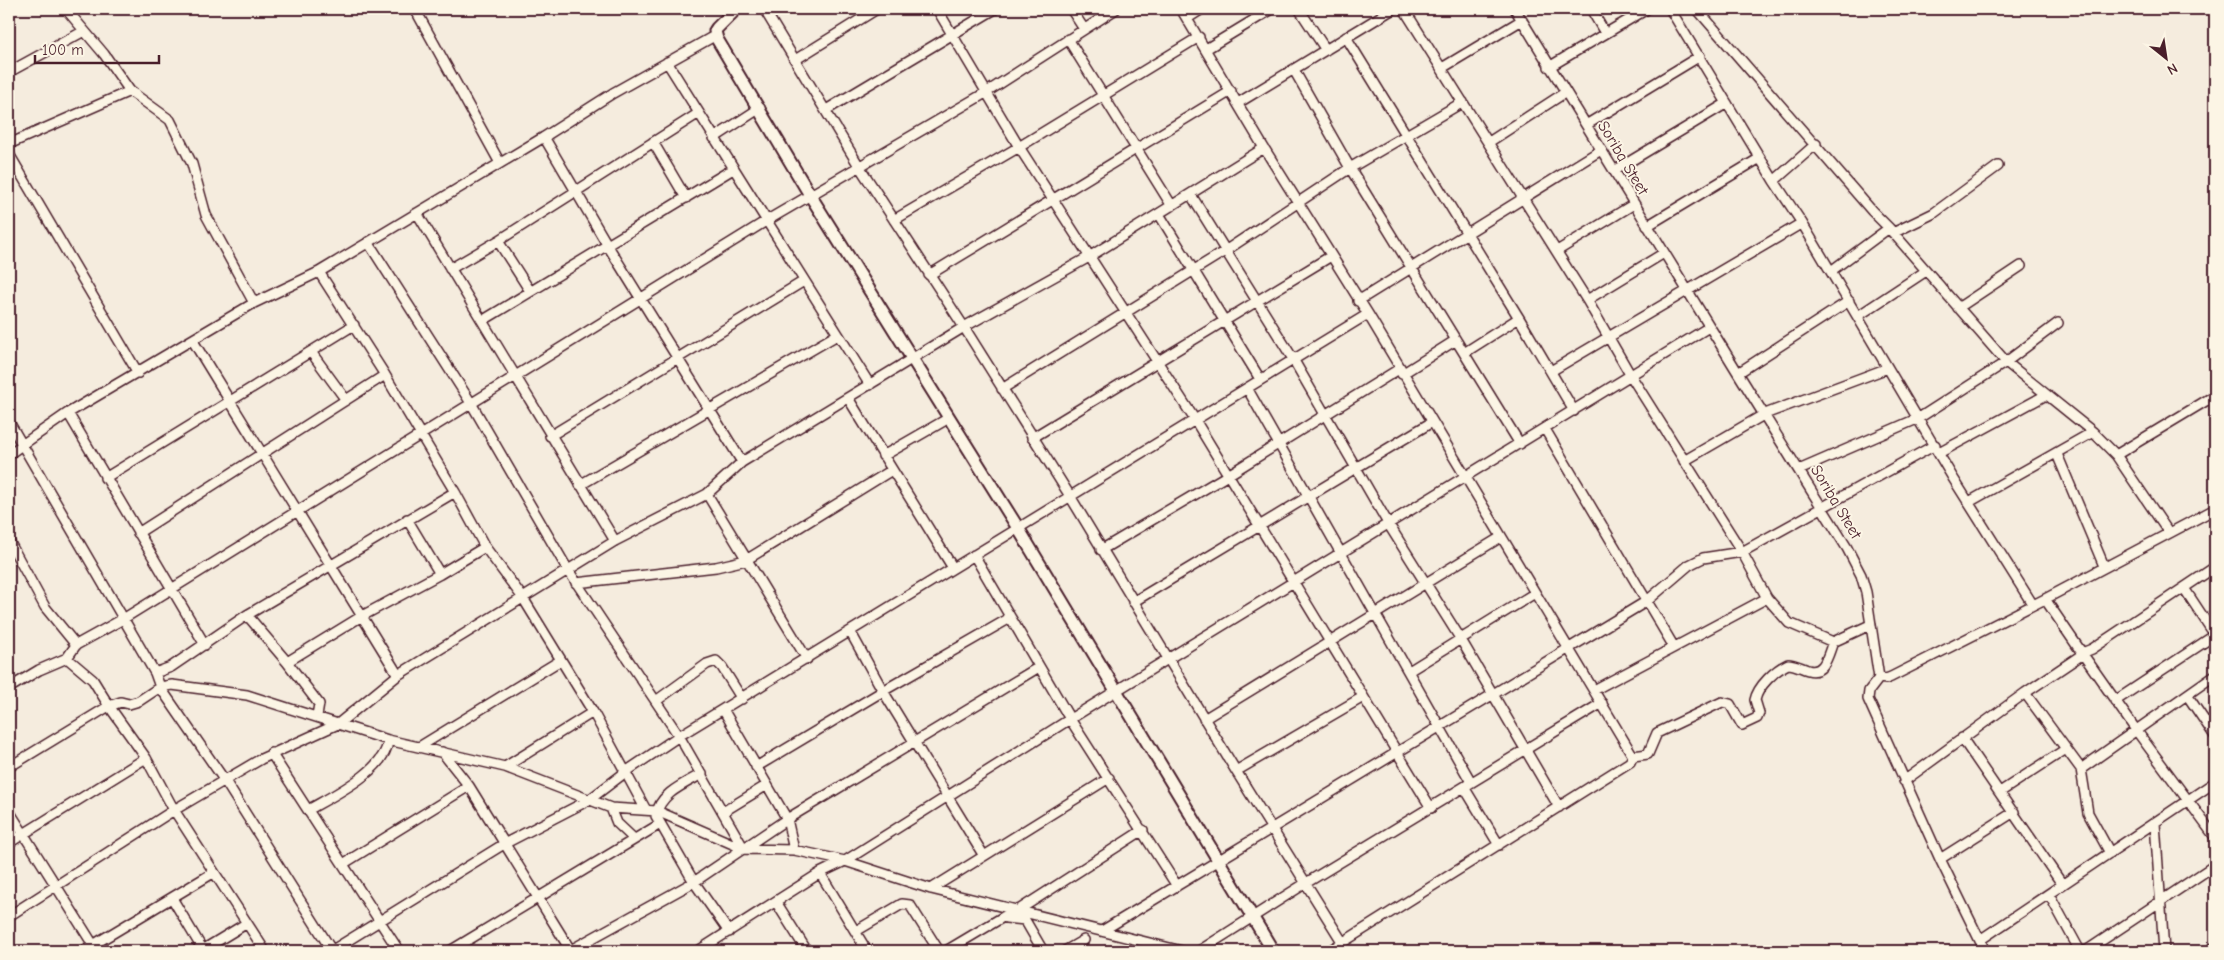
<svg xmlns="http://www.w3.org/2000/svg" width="2224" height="960" viewBox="0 0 2224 960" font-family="'Comic Neue',sans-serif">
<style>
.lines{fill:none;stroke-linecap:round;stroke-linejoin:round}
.minor-casing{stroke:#4a1f2b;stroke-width:12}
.tertiary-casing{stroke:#4a1f2b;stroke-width:15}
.minor{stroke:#fcf5e5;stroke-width:9}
.tertiary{stroke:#fcf5e5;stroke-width:11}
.labels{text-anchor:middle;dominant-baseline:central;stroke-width:4;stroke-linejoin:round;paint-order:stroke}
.street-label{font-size:16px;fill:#4a1f2b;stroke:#fcf5e5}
</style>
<rect width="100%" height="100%" fill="#f5ecde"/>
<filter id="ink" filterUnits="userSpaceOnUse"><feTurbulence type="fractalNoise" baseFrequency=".02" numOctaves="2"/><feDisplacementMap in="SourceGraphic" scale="10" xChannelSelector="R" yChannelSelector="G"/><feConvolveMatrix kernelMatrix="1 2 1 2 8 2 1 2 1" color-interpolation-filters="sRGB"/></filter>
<g filter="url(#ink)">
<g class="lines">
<defs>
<path id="minor" d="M66,9L104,54L130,91L170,120L192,164L206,215L254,303
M415,9L500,163
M764,9L859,166L964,327L1070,496L1236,771L1343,943
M937,9L1019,147L1195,420L1431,808
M1071,9L1084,29
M1181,9L1264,148L1368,314L1633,756
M1299,9L1326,50
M1404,9L1587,300L1631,376L1742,552L1767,598L1789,623L1833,642L1870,625
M1515,9L1738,373L1847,548L1861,575L1866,592L1879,678L1886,679L1891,677L2045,599L2082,653L2092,649L2215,567
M1591,9L1605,33
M1670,9L1774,181L1802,223L1953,478L2033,605
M1697,9L1872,211L1889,228L2006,362L2093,432L2116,455L2169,533
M1188,18L1202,9
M1346,37L1519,318L1574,411
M1068,39L1172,206
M1206,49L1272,9
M795,60L877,9
M667,62L870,385
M1549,67L1647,9
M1442,68L1522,20
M1294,70L1350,168L1520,444
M9,72L84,31
M1238,103L1393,9
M826,110L995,9
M1586,125L1700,56
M544,137L608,246L742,462
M714,138L760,108
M653,142L686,198
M1489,142L1566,92
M9,144L130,91
M9,154L138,373
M1614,171L1727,103
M1774,181L1816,144
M1191,195L1293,359L1389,525L1460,638L1559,807
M417,213L615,541
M1159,214L1260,379
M894,220L1019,147L1199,37
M1647,226L1760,158
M1893,233L1934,213L1998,166
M498,241L530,291
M368,242L471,403L568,570L679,736L744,849
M1557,251L1634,204
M450,269L498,241L699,113
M1831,271L1889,228
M319,272L385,375L455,492L485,547L523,598L593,712L646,810
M929,275L1231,91
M1587,300L1664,253
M1358,301L1601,150
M1958,308L2021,266
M1858,316L1926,271
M482,321L733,169
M193,341L398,675
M311,352L346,400
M1464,353L1519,318
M1551,371L1802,223
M1738,373L1849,301
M1402,374L1456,340
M1247,388L1471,782
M1002,389L1225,251L1350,168L1463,102
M848,398L953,568
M68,413L205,645
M9,422L155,673L160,687L225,781L332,951
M1545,429L1674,647
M550,436L804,281
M1032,438L1331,256
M1939,453L2046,395
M9,454L68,413L254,303L319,272L544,137L613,93L716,35
M2057,454L2104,566
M2116,455L2209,399L2215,402
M883,456L949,418
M1684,461L1765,414L1888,368
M1799,470L1919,418L2006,362L2058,323
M105,478L354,325
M580,485L837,335
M707,494L807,659
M1969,502L2093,432
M407,519L440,574
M138,533L385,375
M9,541L45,607L76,645L67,658L39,670L9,688
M1101,550L1228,475L1399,369
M974,555L1070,719L1177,886
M576,583L716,567L746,560L892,470
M2045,599L2215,509
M1133,602L1432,422
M247,615L287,662L319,704L317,716
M851,633L883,691L984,856L931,889
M76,645L123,619L766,221L987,92L1116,9
M2082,653L2136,730L2215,837
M67,658L93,680L109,706L146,758L174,810L265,951
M287,662L362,616L440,574L485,547
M1409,671L1535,593
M155,673L171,667L247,615L455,492
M1879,678L1869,691L1868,699L1940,859L1985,951
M1594,690L1767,598
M2025,693L2081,769L2088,813L2110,853
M2187,695L2215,736
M656,701L707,664L716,661L722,667L742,699
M2115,701L2215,635L2184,588
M724,711L787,819L794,850
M1204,719L1501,537
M1962,738L2062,884
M419,747L561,660
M442,752L469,786L571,951
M271,753L399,951
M1633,756L1648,754L1657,733L1722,702L1730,704L1742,725L1757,718L1759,713L1755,700C1758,686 1775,670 1788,664C1795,664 1801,668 1808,670C1825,675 1828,654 1833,642
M9,767L109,706L121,702L129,704L139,701L160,687L172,685L247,695L388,740L505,767L611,808L657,811L744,849L794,850L845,861L931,889L1182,951
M505,767L593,712
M756,767L883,691L1010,618
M2081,769L2215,675
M1236,771L1363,697
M702,774C684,784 659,794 656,816L694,882L729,932
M1904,781L2025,693L2083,654
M1464,787L1499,845
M2000,792L2066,749
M611,808L617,823L634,839
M308,810C332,796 387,770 388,740
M9,811L97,951
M723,812L767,785
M2155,823L2164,951
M9,843L146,758
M984,856L1109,778
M1940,859L2014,812
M343,864L469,786
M820,873L867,951
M2049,894L2080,951
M172,898L203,950
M776,902L807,951
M9,916L174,810L261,759L338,724L398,675L615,541L707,494L742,462L964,327L1089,257L1264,148
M1006,918L1025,920L1043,951
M856,931L902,904L910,905L939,951
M1102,931L1647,601L1689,565L1703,558L1742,552L1935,445
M1980,940L2215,782
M83,951L213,873
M201,951L247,923
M331,951L504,844L589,800L627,771L679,736L1368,314
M450,951L660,824
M569,951L694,882L787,819L1039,667
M698,951L820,873L845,861L1070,719L1709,327
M946,951L1003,917L1017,911L1143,830
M1065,951L1084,940
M1199,951L1306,883L1602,703
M1329,951L1630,762L1633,756
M2086,951L2215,865
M2208,951L2215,947"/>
<path id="tertiary" d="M736,9L717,28L715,31L717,39L810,195L1018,528L1273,951"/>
</defs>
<use href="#minor" class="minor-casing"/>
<use href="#tertiary" class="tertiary-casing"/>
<use href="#minor" class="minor"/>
<use href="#tertiary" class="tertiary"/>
</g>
</g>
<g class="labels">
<g class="street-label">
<text transform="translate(1623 158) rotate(59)">Soriba Steet</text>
<text transform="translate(1836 502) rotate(59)">Soriba Steet</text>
</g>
</g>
<rect width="2224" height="960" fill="none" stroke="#fcf5e5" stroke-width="30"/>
<rect x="15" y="15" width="2194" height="930" fill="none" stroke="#4a1f2b" stroke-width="2" filter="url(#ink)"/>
<g transform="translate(2166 58) rotate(150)" stroke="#fcf5e5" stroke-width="4" paint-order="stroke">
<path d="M0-4L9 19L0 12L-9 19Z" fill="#4a1f2b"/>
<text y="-8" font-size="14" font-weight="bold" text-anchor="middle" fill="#4a1f2b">N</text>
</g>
<path d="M35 55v8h124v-8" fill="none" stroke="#4a1f2b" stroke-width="2.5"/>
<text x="42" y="55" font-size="15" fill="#4a1f2b" stroke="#fcf5e5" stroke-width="4" paint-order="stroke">100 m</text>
</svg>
